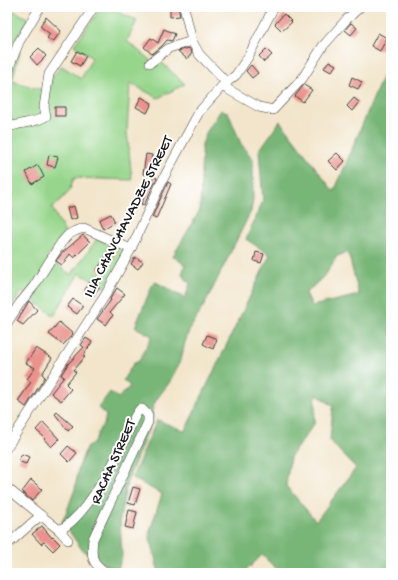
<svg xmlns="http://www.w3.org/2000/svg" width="398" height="580" viewBox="0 0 398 580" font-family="'Gochi Hand',sans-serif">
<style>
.green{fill:#96d58b;stroke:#597854}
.forest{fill:#78b677;stroke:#4a694a;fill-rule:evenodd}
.building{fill:#ea938e}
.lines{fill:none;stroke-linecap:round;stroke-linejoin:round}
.minor-casing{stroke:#3c3a36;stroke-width:10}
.minor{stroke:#fff;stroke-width:9}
.labels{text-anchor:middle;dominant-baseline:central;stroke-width:4;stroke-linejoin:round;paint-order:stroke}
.street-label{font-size:15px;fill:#1c1c1c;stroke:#fff}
</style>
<rect width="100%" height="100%" fill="#fff"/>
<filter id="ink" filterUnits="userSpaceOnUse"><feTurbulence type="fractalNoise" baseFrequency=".025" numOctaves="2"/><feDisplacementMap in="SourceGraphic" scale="8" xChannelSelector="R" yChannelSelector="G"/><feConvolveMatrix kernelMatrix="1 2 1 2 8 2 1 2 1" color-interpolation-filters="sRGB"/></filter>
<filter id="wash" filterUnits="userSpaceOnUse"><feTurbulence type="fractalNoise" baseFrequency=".012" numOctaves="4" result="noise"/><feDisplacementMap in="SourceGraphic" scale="16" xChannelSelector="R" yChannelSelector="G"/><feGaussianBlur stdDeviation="0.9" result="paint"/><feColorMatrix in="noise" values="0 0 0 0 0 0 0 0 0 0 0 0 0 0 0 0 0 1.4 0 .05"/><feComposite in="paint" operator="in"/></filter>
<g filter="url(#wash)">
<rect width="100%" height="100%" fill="#f2e5cb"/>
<path class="green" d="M7,7L29,19L11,45L20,51L12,81L50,92L52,77L62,66L81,79L92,58L74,45L102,7H105L137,20L127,41L157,66L160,61L185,84L158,98L130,83L127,132L132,180L74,178L69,192L52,208L65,233L47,257L71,275L97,239L126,250L105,288L79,273L54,316L23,292L19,295L9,312L7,310Z"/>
<path class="forest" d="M391,60V248L386,252L391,269V573H281L262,555L244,573H159L149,534L162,494L132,478L157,420L185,431L270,255L246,239L263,201L259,151L280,121L334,192L389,61ZM348,252L359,295L312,306L306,293L326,274L337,256ZM316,394L333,406L330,441L356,468L316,521L286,486L290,457L314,424Z
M221,110L228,112L241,144L253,159V200L251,211L206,302L190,329L185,342L181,360L169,383L156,400L152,410L153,418L127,481L120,519L122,556L118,569L105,565L83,551L62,521L65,516L75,489L78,469L87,446L94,443L100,428L104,425L106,415L98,408L110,392L118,398L130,386L123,380L133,364L139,361L152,336L135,327L154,281L185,298L190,284L182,274L185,265L173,256L200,210L202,145L206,133Z"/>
<g id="blocks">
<path class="building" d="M170,7H178L180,16L170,17Z
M284,14L292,22L282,31L275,24Z
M46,17L61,31L53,42L47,38L50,34L40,26Z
M351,23L357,28L351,35L345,30Z
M164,29L175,34L172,41L167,40L162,46L152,54L144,47L151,38L158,43Z
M378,33L387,38L380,51L371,46Z
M39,48L46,56L37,65L30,57Z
M189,48L192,53L187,59L178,51Z
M266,49L272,55L264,62L259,56Z
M77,51L86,56L80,66L71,61Z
M329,61L336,65L331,72L324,68Z
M251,65L258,73L252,78L246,71Z
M352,77L362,82L358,89L349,85Z
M304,85L312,90L303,102L295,96Z
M141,97L152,103L147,113L136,107Z
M354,98L359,102L352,111L347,106Z
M55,107H65V116H55Z
M337,153L345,161L337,170L328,161Z
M146,154L152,155L150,175L143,174Z
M49,155L58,157L55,167L47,165Z
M38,165L44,177L32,184L26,172Z
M153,176L157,178L144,205L141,204Z
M168,182L171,184L156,219L152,217Z
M74,206L77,218L70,220L67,208Z
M111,214L115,222L103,229L99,220Z
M83,235L90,242L74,258L70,254L62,265L56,261L62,253Z
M110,246L117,249L105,274L97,270L102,262L103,263Z
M256,252L264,254L261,263L254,261Z
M135,257L143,262L138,269L131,264Z
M90,282L99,287L94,295L85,290Z
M117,288L125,294L110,312L113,315L106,325L97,319L111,300L110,299Z
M73,299L83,306L77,314L67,307Z
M29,301L37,310L23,325L17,321Z
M59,322L73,334L63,345L49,334Z
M207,335L217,339L213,349L203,344Z
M86,338L92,342L83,356L85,357L73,370L76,372L66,384L71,389L61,401L51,393L64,377L61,375L68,364L84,347L81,345Z
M36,348L52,358L42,374L45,377L26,407L18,401L31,382L27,379L35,368L26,363Z
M57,412L73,426L68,431L55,414Z
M43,422L59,439L51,447L44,439L45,438L36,430Z
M68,446L77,453L69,462L61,454Z
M22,454L29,457L26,464L18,461Z
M31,480L42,489L32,501L22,492Z
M133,487L140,489L135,505L128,503Z
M129,510L137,512L133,529L125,527Z
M42,526L52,538L53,537L60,544L53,551L44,542L41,544L32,534Z"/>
</g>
</g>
<g filter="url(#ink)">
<use href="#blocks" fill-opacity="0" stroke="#3c3a36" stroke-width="1"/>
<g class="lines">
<defs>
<path id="minor" d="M184,7L192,41L199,54L227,83
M150,63L169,48L192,41
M7,86L10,65L19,42L40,7
M222,86L259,107L273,110L302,79L323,46L346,20L360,7
M7,128C19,122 35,124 46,116L44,107L49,74L94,7
M7,323L20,303L34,286L61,243L68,235L75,231L84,228L131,249
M7,447L106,294L131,249L161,183L199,112L222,86L236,75L248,57L274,7
M7,488L59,530L68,540
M59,530C84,519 114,464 125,439C130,430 133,416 140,409H142L148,415V422L93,539C91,557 91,563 107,573
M7,545L41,515"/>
</defs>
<use href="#minor" class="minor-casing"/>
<use href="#minor" class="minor"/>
</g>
</g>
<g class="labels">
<g class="street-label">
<text transform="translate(129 217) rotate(-63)">ILIA CHAVCHAVADZE STREET</text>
<text transform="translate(114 462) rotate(-66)">RACHA STREET</text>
</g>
</g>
<rect width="398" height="580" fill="none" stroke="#fff" stroke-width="24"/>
</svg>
